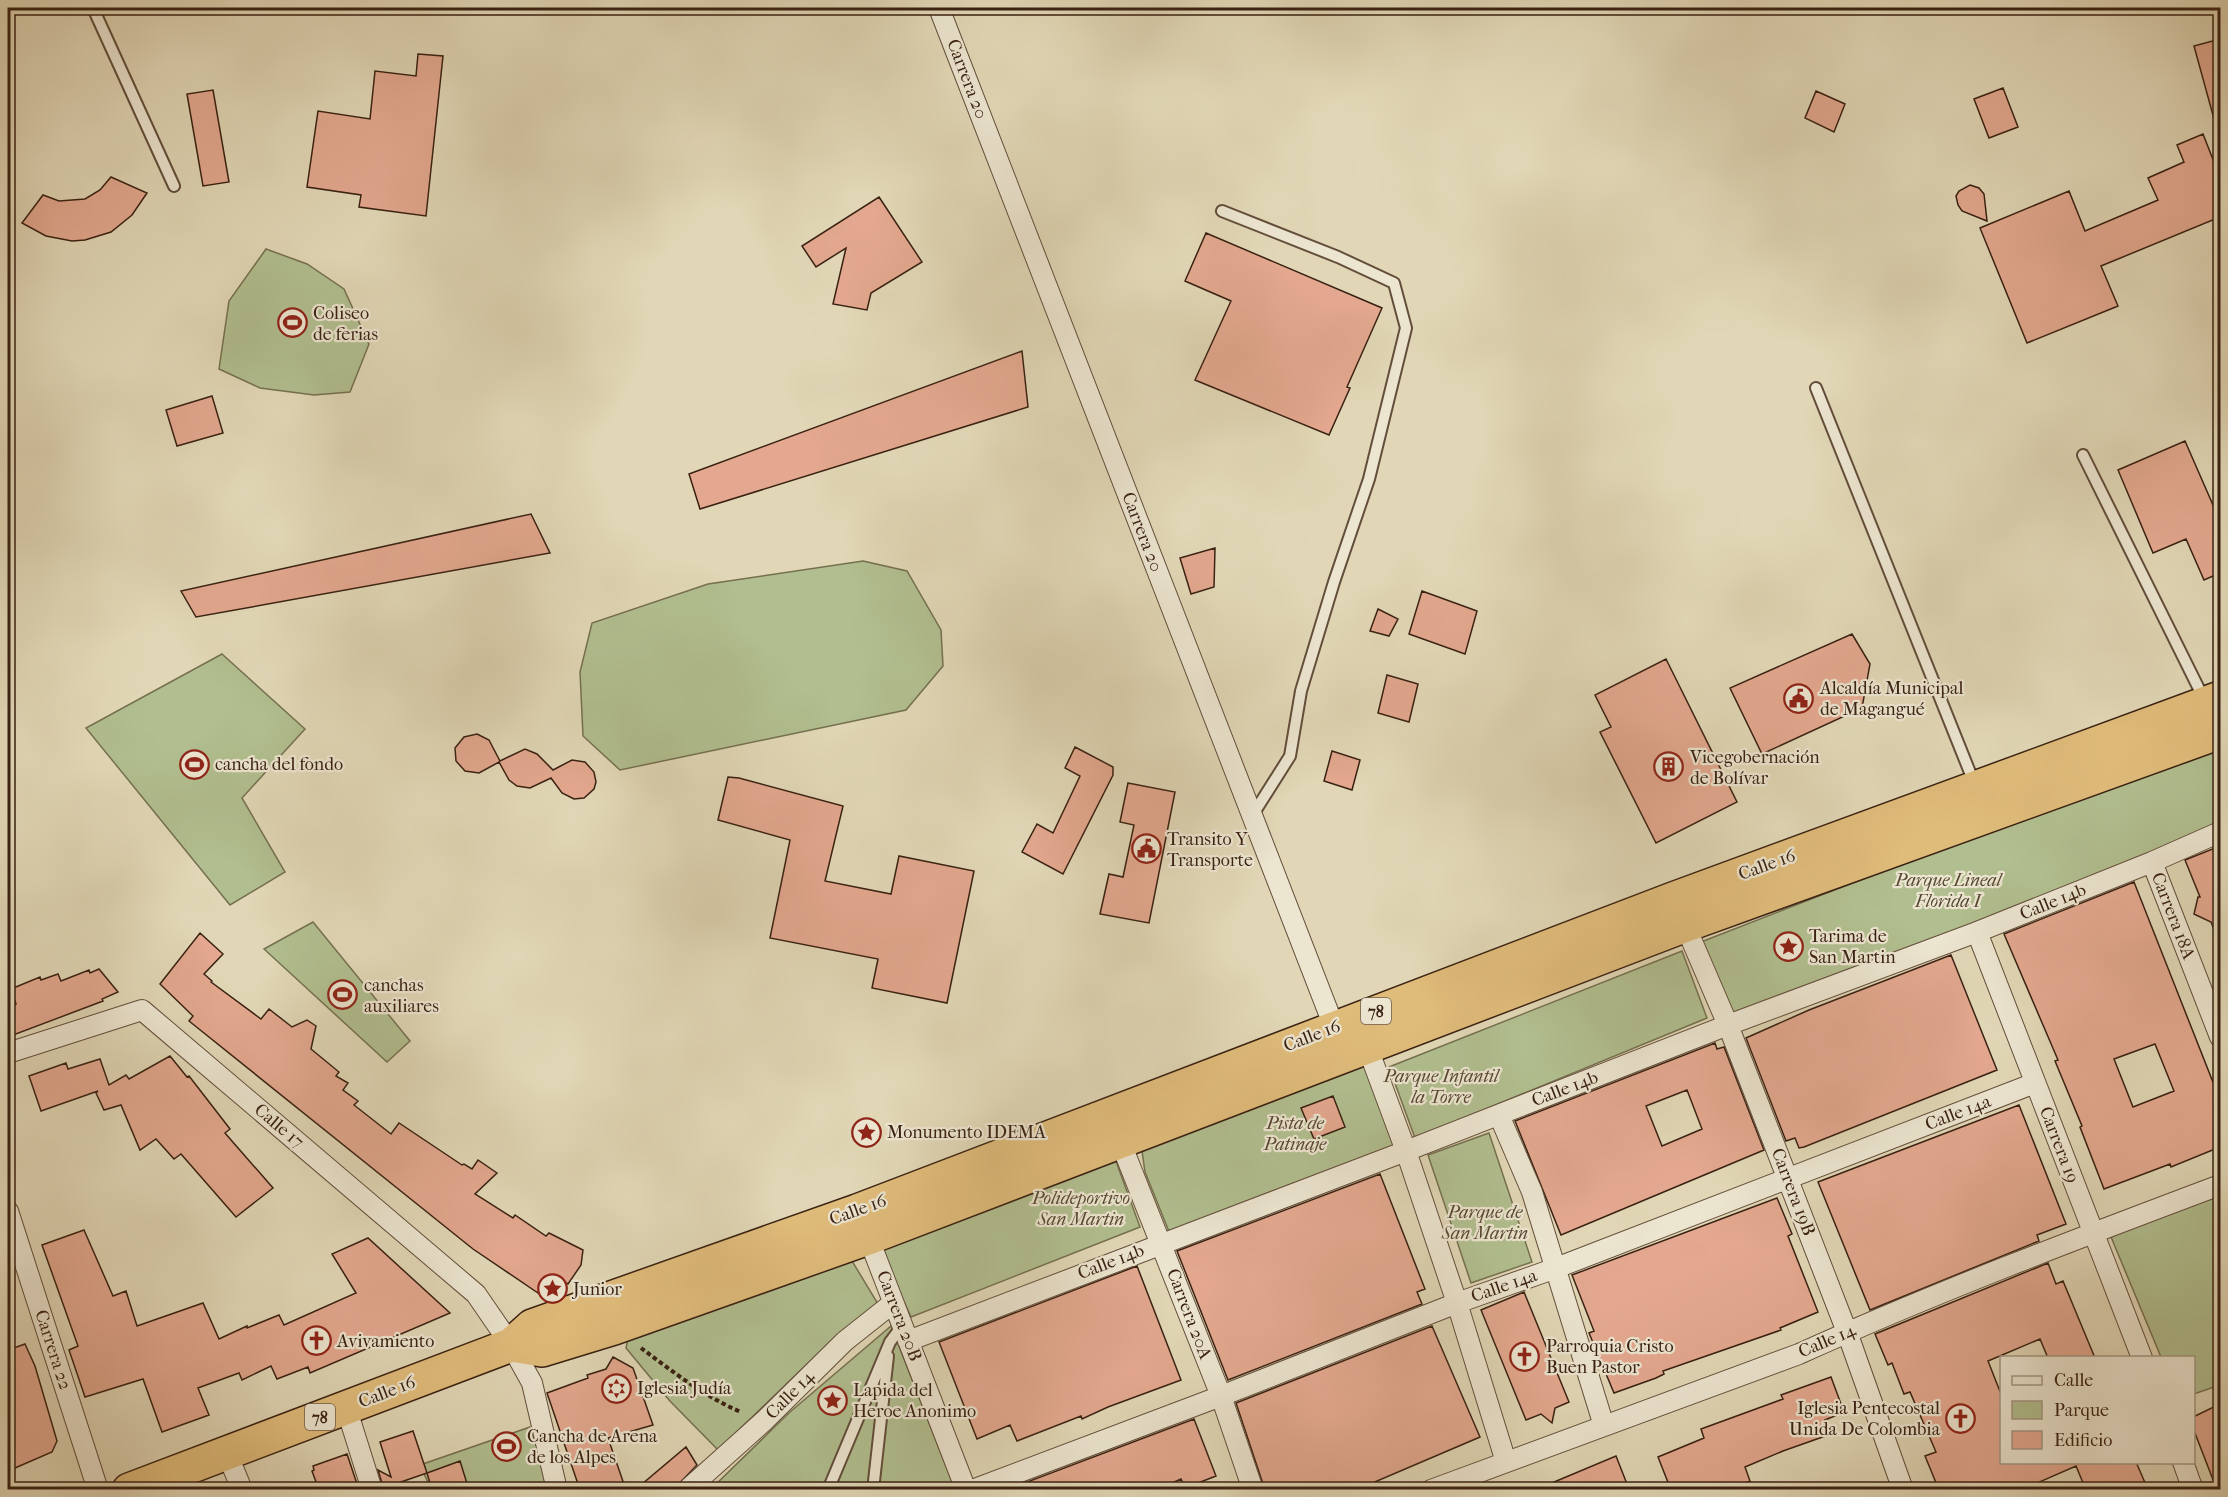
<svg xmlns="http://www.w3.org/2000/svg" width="2228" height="1497" viewBox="0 0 2228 1497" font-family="'IM FELL French Canon',serif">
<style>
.green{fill:#b1be8f;stroke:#757050;stroke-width:1.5}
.building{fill:#e3a88f;stroke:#392112;stroke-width:1.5;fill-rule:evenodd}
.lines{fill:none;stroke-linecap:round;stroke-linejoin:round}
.service-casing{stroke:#634e3b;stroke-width:14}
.minor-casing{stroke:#634e3b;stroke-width:22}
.trunk-casing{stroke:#392112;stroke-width:36}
.path{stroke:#392112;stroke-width:4;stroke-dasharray:4.5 3;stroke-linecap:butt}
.service{stroke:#ece5d0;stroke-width:10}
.minor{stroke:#ece5d0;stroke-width:20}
.trunk{stroke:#e0bc7b;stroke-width:33}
.labels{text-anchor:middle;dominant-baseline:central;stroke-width:4.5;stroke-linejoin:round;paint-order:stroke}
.shield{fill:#ece5d0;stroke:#6f5c4b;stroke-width:1.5}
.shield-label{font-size:16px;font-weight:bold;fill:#392112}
.street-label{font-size:18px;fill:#392112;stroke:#ece5d0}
.poi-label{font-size:18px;fill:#392112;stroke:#ece5d0;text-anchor:start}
.park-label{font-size:18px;font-style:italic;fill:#574831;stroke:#ece5d0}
</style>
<rect width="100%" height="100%" fill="#e1d7b6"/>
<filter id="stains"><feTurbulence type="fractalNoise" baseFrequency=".00333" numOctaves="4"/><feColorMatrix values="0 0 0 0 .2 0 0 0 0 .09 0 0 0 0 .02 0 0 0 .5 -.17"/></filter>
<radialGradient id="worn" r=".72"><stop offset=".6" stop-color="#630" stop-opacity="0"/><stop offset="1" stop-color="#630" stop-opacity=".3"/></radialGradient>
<path class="green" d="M266,249L307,264L344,289L369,344L350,392L314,395L260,388L219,369L229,301Z
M863,561L907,571L941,630L943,666L906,710L620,770L583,736L580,672L592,623L708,584Z
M222,654L305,729L242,798L285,872L230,905L86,728Z
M2220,740V826L1963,929L1733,1014L1701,942Z
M313,922L410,1041L387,1062L264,949Z
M1682,951L1707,1018L1415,1138L1389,1067Z
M1360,1054L1397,1150L1170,1234L1145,1172L1140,1137Z
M1489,1133L1532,1262L1471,1283L1428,1155Z
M1113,1153L1140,1227L911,1317L879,1247Z
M2220,1188V1385L2194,1394V1358L2161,1357L2111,1237Z
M846,1251L878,1304L835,1337L718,1450L669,1400L626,1348L630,1329Z
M891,1326L955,1489L710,1490L790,1412Z
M530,1427L550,1485L539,1490L431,1489L420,1465Z"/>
<path class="building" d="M2220,39V118L2214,119L2194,46Z
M418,54L443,56L426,216L359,207L361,195L307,187L318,111L370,119L375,71L416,76Z
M2003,88L2018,127L1989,138L1974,99Z
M213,90L229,182L203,186L187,94Z
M1816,91L1845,104L1834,132L1805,118Z
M2203,134L2214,162L2220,160V217L2101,266L2118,306L2027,343L1980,228L2069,191L2085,231L2158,200L2148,178L2184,162L2177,145Z
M111,177L147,193L132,215L111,232L85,240L72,241L46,236L22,223L43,195L59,201L85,199L100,190Z
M1970,185L1979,188L1984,194L1987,221L1962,211L1958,205L1956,196L1959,191Z
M879,197L922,262L871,293L867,310L833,304L846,248L816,267L802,246Z
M1206,233L1382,308L1347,387L1350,388L1329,435L1195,380L1231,301L1185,281Z
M1022,351L1028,407L700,509L689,474Z
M212,396L223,433L177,446L166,410Z
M2185,441L2220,521V573L2204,580L2186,539L2153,553L2118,470Z
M531,514L550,553L196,617L181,591Z
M1215,548L1214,587L1191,594L1180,558Z
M1422,591L1477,611L1465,654L1409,634Z
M1378,609L1398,619L1389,636L1370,631Z
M1852,634L1870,664L1862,708L1762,754L1730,688Z
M1666,659L1737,802L1656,843L1600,732L1611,727L1595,695Z
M1387,675L1418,684L1409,722L1378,713Z
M477,734L489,740L500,761L525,749L537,754L553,770L572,760L585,762L594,772L596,782L594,789L584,798L574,799L562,793L551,778L530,788L517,786L509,780L499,762L479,773L465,771L456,761L455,748L464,737Z
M1075,747L1113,767V775L1063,874L1022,852L1037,824L1053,833L1080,776L1065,768Z
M1332,751L1360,760L1352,790L1324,781Z
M728,777L739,778L843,806L825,881L891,894L899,856L974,871L947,1003L872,988L878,959L770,938L790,840L718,820Z
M1128,783L1175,792L1149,923L1100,914L1109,874L1123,877L1134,825L1120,822Z
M2220,846V945L2211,922L2194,914L2198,897H2200L2185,860Z
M2134,882L2220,1100V1147L2171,1167L2170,1164L2104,1189L2080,1127L2082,1126L2055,1061L2058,1060L2004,934ZM2155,1044L2174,1091L2133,1107L2114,1059Z
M200,933L223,954L204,974L212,981L211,982L261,1019L269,1009L292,1027L307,1020L316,1026L311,1049L339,1072L336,1076L348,1083L343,1090L358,1101L354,1105L391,1134L399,1123L462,1165L464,1164L472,1169L478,1160L497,1173L475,1194L513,1218L515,1215L546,1236L549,1233L583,1250L581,1265L568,1284L556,1276L541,1295L473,1249L189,1021L193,1016L160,984Z
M1951,955L1997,1070L1804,1147L1799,1148L1795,1138L1786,1141L1746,1038L1809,1010Z
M99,969L118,992L102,999L103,1001L8,1037V1007L16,1004L11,989L40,977L41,980L58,974L61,981L89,970L90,973Z
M1715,1043L1717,1049L1724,1047L1764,1150L1561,1235L1515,1121ZM1687,1090L1702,1129L1662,1146L1646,1106Z
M170,1056L187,1077L189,1076L230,1129L225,1133L273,1188L236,1217L181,1154L174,1159L156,1139L140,1150L121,1105L104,1110L96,1093L98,1091L41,1111L29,1076L66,1063L68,1069L100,1059L109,1085L126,1075L129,1079Z
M1333,1096L1345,1127L1314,1139L1301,1108Z
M2019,1105L2066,1224L2037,1235L2039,1241L1870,1310L1818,1182Z
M1380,1174L1425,1289L1417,1292L1422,1304L1228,1380L1177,1251Z
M1777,1198L1792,1234L1788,1236L1818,1312L1780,1328L1781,1330L1663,1371L1664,1374L1656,1378L1614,1393L1589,1333L1594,1331L1572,1275Z
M84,1230L113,1296L126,1291L137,1326L203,1303L219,1339L247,1326V1328L279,1315L284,1325L356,1293L332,1254L368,1238L450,1313L310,1373L308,1367L277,1379L271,1366L242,1380L239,1373L198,1388L209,1415L162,1432L143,1379L85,1397L69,1350L78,1346L42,1245Z
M2048,1263L2056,1284L2063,1281L2095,1358H2048L2040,1339L1988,1361L2001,1394V1462H2136L2146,1485L2133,1490H2086L2076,1466L2021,1490H1939L1925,1456L1936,1452L1910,1392L1904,1394L1892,1363L1888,1365L1875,1334Z
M1137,1266L1181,1380L1108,1407L1082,1419L1081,1416L1017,1441L1010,1425L977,1439L939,1342Z
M1524,1292L1569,1402L1555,1408L1552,1423L1541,1414L1526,1420L1481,1310Z
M1432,1326L1480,1437L1356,1490H1265L1236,1403Z
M25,1344L35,1366L57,1441L52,1452L8,1471V1350Z
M613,1357L633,1368L653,1425L608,1438L626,1490H580L547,1393L588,1378L587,1375L606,1369Z
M1831,1377L1844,1412L1825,1420L1831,1434L1783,1451L1745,1467L1750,1481L1728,1490H1671L1658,1457L1704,1438L1701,1429L1783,1399L1781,1395Z
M2220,1404V1490H2217L2193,1428V1417Z
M1194,1419L1216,1476L1185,1488L1181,1479L1156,1490H1014V1487Z
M413,1431L427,1473L401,1482L416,1490H384L378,1470L391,1477L380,1442Z
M686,1447L697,1465L673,1490H635Z
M347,1454L359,1490H319L312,1471L314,1470L313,1466Z
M1616,1456L1627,1484L1613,1490H1535Z
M460,1461L469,1490H432L427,1473Z"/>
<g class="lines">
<defs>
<path id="service" d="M93,8L174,186
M1222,211L1338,257L1394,283L1406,328L1369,479L1334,582L1301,691L1290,756L1252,816
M1816,388L1975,785
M2083,455L2205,701
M828,1490L890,1342L902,1326
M873,1490L888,1356"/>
<path id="minor" d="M939,8L1338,1037
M2152,862L2220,1037
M1682,918L1728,1025L1847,1332L1903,1490
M1977,932L2142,1358
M1364,1038L1406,1151L1457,1303L1506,1462
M8,1053L142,1010L476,1294L511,1345L532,1383L557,1490
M1499,1115L1532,1192L1604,1426
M1120,1141L1221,1396L1253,1490
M8,1211L98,1490
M865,1229L966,1490
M908,1341L1406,1151L1728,1025L1977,932L2152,862L2220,832
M346,1407L372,1490
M227,1453L242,1490
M2183,1462L2193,1490
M687,1490L764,1421L845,1341L893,1303
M972,1490L1221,1396L1457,1303L1556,1268L2035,1083
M1431,1490L1799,1354C1936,1292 2079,1238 2220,1185"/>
<path id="trunk" d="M511,1345L542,1350L614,1328L868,1238L1686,925L2220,732
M129,1490L511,1345L532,1326L857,1211L1673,899L2220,698"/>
</defs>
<use href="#service" class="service-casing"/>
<use href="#minor" class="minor-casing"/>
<use href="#trunk" class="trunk-casing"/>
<path class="path" d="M641,1348C672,1371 705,1397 741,1412"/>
<use href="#service" class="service"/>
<use href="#minor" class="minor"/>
<use href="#trunk" class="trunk"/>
</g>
<defs>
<symbol id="stadium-ring" viewBox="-11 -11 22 22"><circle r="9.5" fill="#ece5d0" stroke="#8f2418" stroke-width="1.5"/><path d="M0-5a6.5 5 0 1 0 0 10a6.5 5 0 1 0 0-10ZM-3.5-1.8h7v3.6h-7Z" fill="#8f2418"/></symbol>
<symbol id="civic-ring" viewBox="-11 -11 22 22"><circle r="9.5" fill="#ece5d0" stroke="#8f2418" stroke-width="1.5"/><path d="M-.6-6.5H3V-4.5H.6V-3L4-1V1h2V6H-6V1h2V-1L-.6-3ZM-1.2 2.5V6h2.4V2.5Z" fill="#8f2418"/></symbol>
<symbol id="building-ring" viewBox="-11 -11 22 22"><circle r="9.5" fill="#ece5d0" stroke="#8f2418" stroke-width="1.5"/><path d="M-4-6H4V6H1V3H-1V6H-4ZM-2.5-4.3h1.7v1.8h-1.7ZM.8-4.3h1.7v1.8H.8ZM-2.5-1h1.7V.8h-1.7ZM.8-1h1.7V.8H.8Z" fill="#8f2418"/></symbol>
<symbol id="sight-ring" viewBox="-11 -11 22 22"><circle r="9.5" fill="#ece5d0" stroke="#8f2418" stroke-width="1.5"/><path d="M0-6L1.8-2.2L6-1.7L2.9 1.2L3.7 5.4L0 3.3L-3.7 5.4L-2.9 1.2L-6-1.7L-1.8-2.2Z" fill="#8f2418"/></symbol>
<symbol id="church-ring" viewBox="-11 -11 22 22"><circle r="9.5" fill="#ece5d0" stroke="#8f2418" stroke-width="1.5"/><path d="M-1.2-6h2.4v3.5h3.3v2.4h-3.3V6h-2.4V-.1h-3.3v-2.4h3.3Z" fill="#8f2418"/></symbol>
<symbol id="synagogue-ring" viewBox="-11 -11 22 22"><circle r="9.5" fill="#ece5d0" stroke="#8f2418" stroke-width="1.5"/><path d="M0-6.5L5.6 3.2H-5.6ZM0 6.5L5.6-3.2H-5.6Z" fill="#8f2418"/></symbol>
</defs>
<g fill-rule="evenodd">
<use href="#stadium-ring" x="276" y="306" width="33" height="33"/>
<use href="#civic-ring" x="1782" y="682" width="33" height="33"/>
<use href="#stadium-ring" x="178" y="748" width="33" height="33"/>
<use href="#building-ring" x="1652" y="750" width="33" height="33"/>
<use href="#civic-ring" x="1130" y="832" width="33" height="33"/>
<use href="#sight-ring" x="1772" y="930" width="33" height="33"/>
<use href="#stadium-ring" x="326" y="978" width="33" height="33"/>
<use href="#sight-ring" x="850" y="1116" width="33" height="33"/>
<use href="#sight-ring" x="536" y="1272" width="33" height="33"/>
<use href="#church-ring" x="300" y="1324" width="33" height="33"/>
<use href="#church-ring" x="1508" y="1340" width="33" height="33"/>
<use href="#synagogue-ring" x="600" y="1372" width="33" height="33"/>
<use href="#sight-ring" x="816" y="1384" width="33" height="33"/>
<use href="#church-ring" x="1944" y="1402" width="33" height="33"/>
<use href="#stadium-ring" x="490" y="1430" width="33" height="33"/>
</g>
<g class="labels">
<g class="shield">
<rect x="1361" y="998" width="30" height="26" rx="4.5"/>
<rect x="305" y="1404" width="30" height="26" rx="4.5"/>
</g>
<g class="shield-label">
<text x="1376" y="1011">78</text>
<text x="320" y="1417">78</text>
</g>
<g class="street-label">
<text transform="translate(967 79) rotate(69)">Carrera 20</text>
<text transform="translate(1142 532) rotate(69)">Carrera 20</text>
<text transform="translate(1767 865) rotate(-20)">Calle 16</text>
<text transform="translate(2053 902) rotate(-22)">Calle 14b</text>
<text transform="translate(2173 916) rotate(69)">Carrera 18A</text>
<text transform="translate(1312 1036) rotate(-21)">Calle 16</text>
<text transform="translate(1565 1089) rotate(-21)">Calle 14b</text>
<text transform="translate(1958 1113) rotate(-21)">Calle 14a</text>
<text transform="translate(279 1126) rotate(40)">Calle 17</text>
<text transform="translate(2059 1145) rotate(69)">Carrera 19</text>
<text transform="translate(1793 1192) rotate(69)">Carrera 19B</text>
<text transform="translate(858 1210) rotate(-20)">Calle 16</text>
<text transform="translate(1111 1262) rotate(-21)">Calle 14b</text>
<text transform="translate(1504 1286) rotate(-19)">Calle 14a</text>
<text transform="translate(1189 1314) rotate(69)">Carrera 20A</text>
<text transform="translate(899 1316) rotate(69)">Carrera 20B</text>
<text transform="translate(1827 1341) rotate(-23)">Calle 14</text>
<text transform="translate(53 1350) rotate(72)">Carrera 22</text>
<text transform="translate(387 1392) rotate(-21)">Calle 16</text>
<text transform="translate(790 1395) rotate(-45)">Calle 14</text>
</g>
<g class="poi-label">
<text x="313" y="313">Coliseo<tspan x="313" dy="21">de ferias</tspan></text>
<text x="1820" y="688">Alcaldía Municipal<tspan x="1820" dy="21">de Magangué</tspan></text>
<text x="1690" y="757">Vicegobernación<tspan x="1690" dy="21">de Bolívar</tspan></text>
<text x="215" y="764">cancha del fondo</text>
<text x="1167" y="839">Transito Y<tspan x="1167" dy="21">Transporte</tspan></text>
<text x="1809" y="936">Tarima de<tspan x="1809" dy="21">San Martin</tspan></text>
<text x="364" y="985">canchas<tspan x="364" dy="21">auxiliares</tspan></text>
<text x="887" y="1132">Monumento IDEMA</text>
<text x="573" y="1289">Junior</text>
<text x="337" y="1341">Avivamiento</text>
<text x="1546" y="1346">Parroquia Cristo<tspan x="1546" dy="21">Buen Pastor</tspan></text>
<text x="637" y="1388">Iglesia Judía</text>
<text x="853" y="1390">Lapida del<tspan x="853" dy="21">Heroe Anonimo</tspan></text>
<text x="1940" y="1408" text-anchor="end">Iglesia Pentecostal<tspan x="1940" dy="21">Unida De Colombia</tspan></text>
<text x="527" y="1436">Cancha de Arena<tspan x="527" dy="21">de los Alpes</tspan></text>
</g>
<g class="park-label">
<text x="1948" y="880">Parque Lineal<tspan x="1948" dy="21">Florida I</tspan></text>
<text x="1441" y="1076">Parque Infantil<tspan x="1441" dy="21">la Torre</tspan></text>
<text x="1295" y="1123">Pista de<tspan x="1295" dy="21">Patinaje</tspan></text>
<text x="1081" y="1198">Polideportivo<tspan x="1081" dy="21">San Martin</tspan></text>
<text x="1485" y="1212">Parque de<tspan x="1485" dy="21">San Martin</tspan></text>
</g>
</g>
<rect width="2228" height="1497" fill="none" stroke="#e1d7b6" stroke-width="30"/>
<rect x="9" y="9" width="2210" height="1479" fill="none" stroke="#392112" stroke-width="3"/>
<rect x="15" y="15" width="2198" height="1467" fill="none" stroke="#392112" stroke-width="1.5"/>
<rect x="2000" y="1356" width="195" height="108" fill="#ece5d0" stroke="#a49784" stroke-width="1.5"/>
<rect x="2012" y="1376" width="30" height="9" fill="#ece5d0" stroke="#a49784" stroke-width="1.5"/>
<text x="2054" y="1386" font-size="18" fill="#392112">Calle</text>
<rect x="2012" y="1401" width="30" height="18" fill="#b1be8f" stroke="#a49784" stroke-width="1.5"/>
<text x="2054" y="1416" font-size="18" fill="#392112">Parque</text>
<rect x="2012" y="1431" width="30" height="18" fill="#e3a88f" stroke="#a49784" stroke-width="1.5"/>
<text x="2054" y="1446" font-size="18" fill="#392112">Edificio</text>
<rect width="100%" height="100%" filter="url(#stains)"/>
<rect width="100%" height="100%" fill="url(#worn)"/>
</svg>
